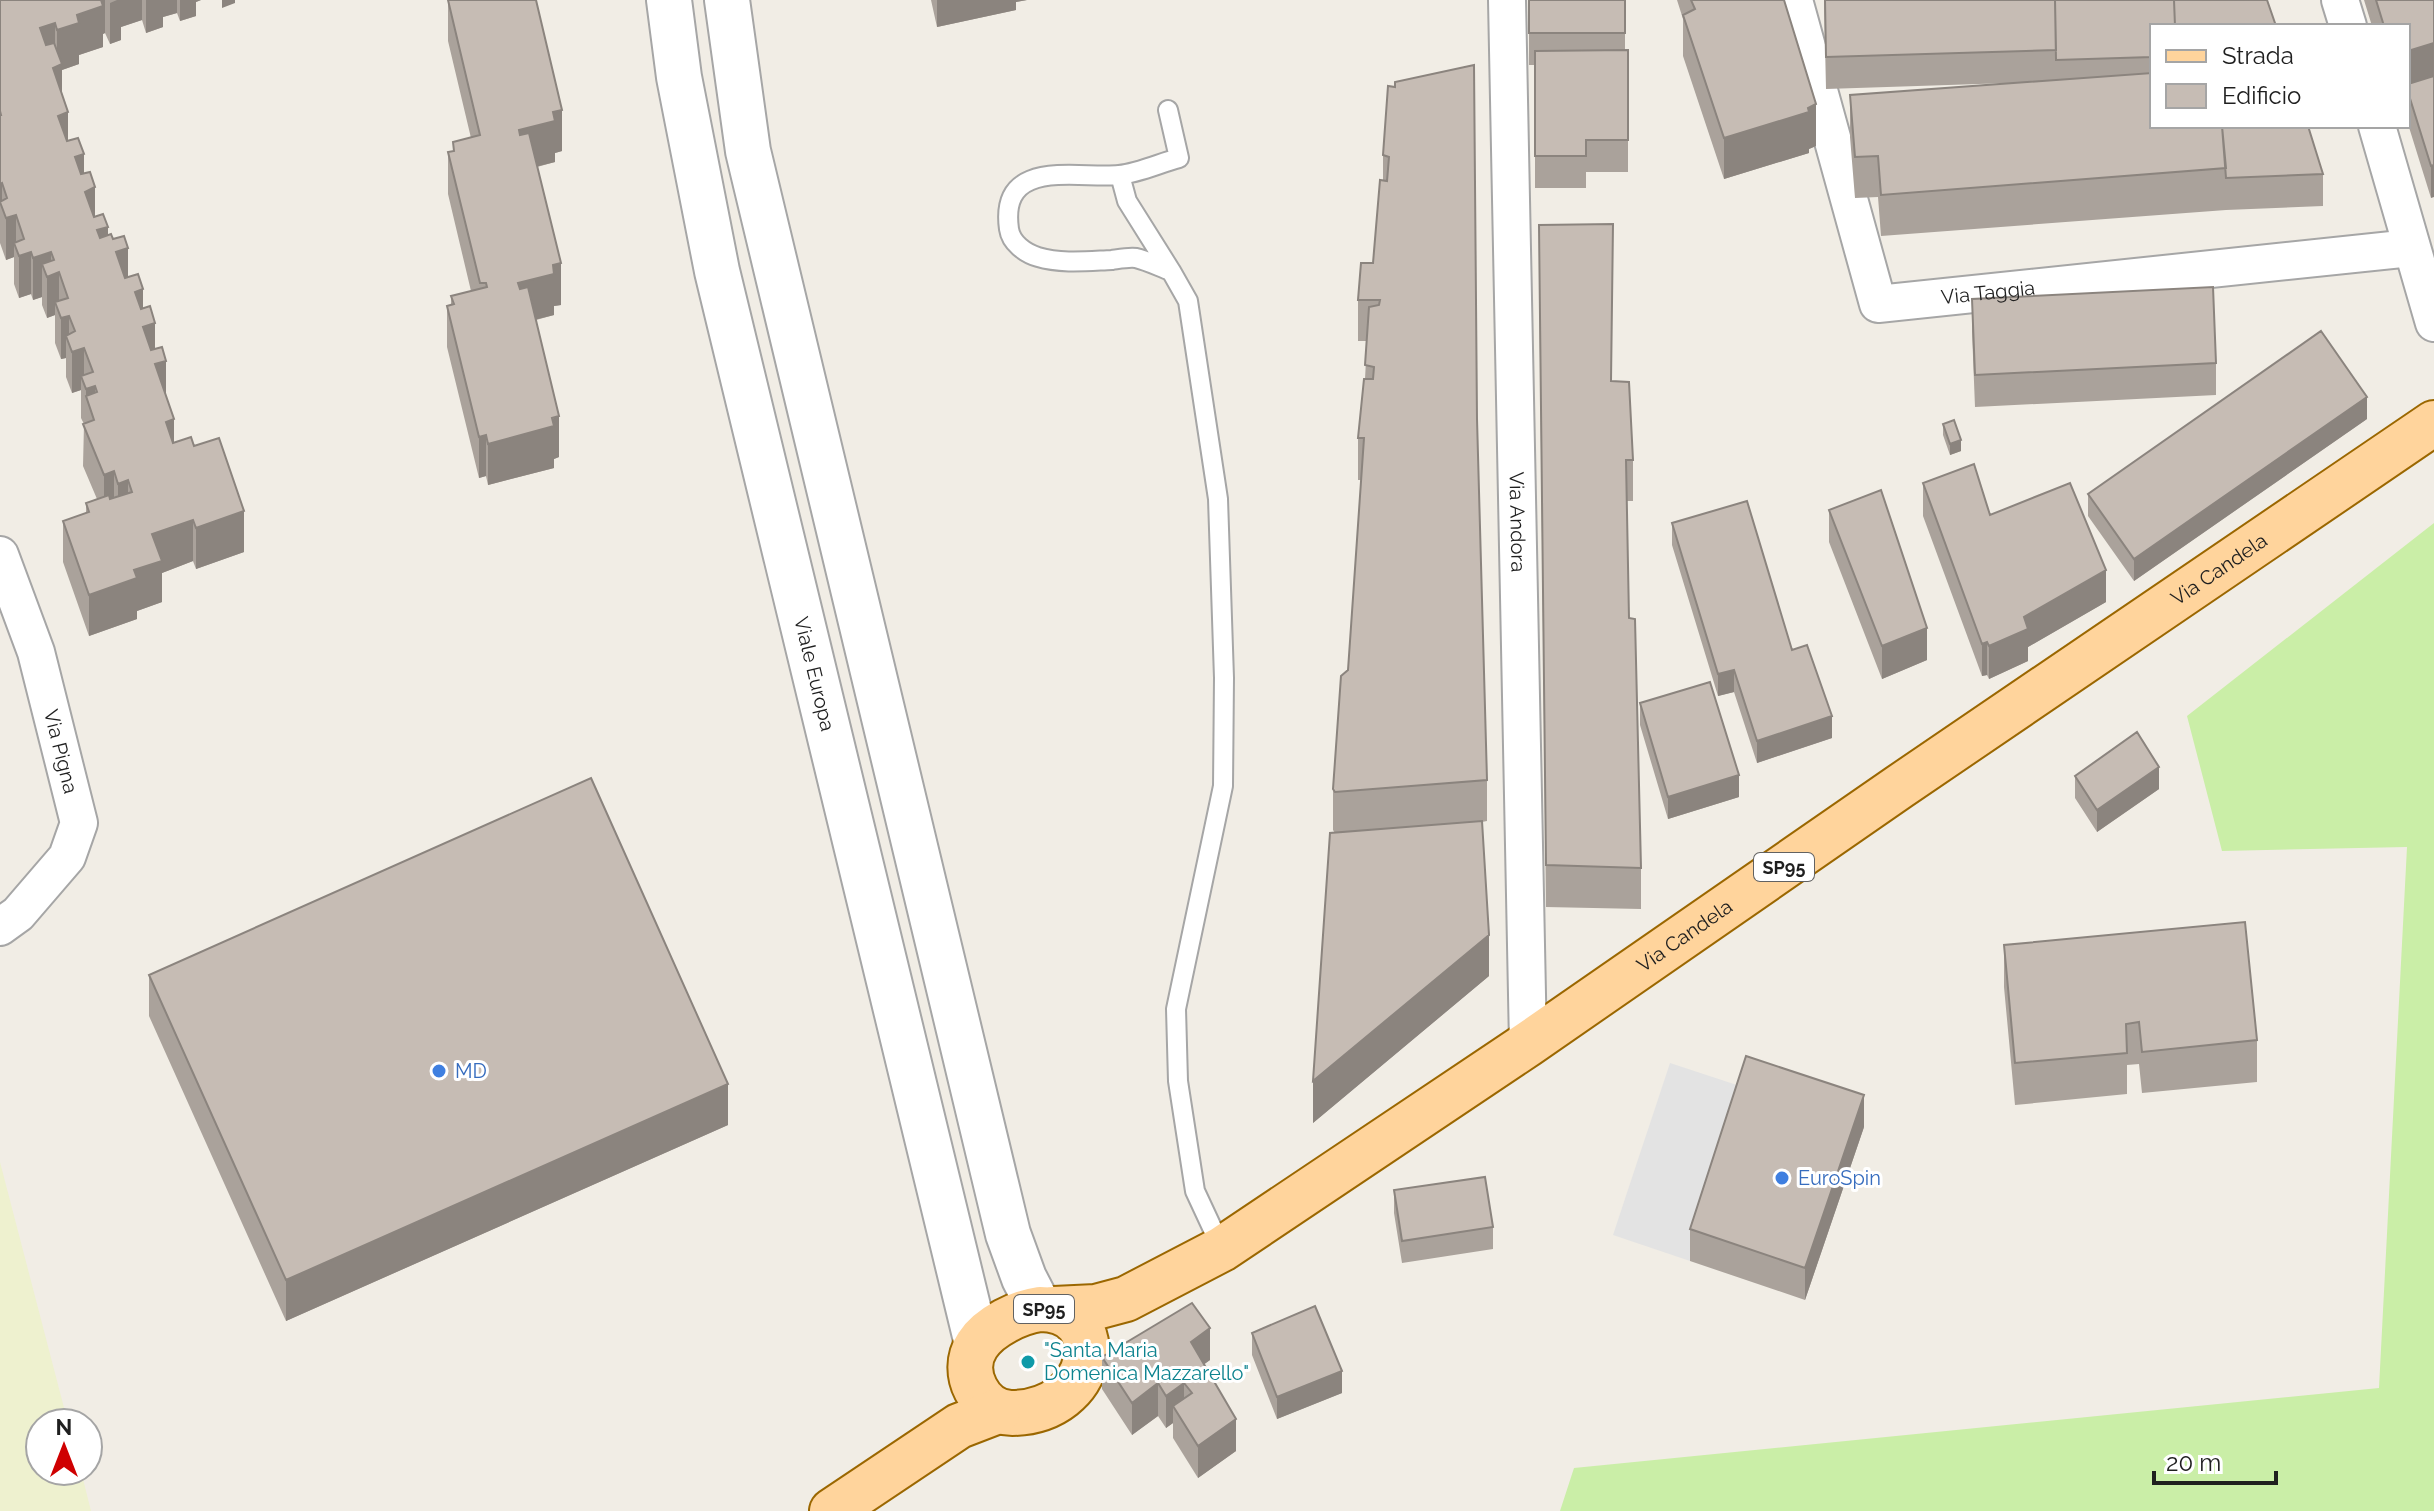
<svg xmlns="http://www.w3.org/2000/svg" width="2434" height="1511" viewBox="0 0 2434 1511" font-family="Raleway,sans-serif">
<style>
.farmland{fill:#eef1cf}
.grass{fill:#caeea7}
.parking{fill:#e3e3e3}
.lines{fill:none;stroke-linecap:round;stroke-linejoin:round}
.service-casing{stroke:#a6a6a6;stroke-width:22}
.minor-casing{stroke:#a6a6a6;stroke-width:40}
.tertiary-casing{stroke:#a6a6a6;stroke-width:48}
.primary-casing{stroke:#9b6700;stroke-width:48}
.service{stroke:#fff;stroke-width:18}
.minor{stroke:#fff;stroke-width:36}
.tertiary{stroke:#fff;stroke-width:44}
.primary{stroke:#ffd49c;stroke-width:44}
.wall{fill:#aaa29b}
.shaded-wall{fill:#8b847e}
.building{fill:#c6bcb4;stroke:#8b847e;stroke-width:2}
.shop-dot{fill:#3f7fe0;stroke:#fff;stroke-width:3}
.culture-dot{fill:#0f9aa8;stroke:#fff;stroke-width:3}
.labels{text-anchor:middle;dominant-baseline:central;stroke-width:6;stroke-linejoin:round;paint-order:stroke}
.shield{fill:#fff;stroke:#626262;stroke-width:2}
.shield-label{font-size:18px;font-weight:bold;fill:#1f1f1f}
.street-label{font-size:20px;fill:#1f1f1f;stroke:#fff}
.shop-label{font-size:20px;fill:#366cbe;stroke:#fff;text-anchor:start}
.culture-label{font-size:20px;fill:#0d838f;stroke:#fff;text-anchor:start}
</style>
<rect width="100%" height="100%" fill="#f1ede5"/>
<path class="farmland" d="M0,1162L68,1423H40V1471H81L91,1511H0Z"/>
<path class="grass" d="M2434,523V1511H1560L1574,1468L2379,1388L2407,847L2222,851L2187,716Z"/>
<path class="parking" d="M1670,1063L1746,1088L1690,1261L1613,1235Z"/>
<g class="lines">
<defs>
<path id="service" d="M1168,110L1179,158C1160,163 1139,173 1119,175C1077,179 999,157 1009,229C1011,243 1025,253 1038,257C1061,264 1088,261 1112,260C1119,259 1129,257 1136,258C1148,261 1160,267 1171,271L1188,301L1218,499L1224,678L1223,786L1176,1009L1178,1081L1195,1191L1222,1249
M1120,175L1127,201L1171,271"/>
<g id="minor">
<path id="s1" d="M1507,0L1528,1044"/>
<path id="s2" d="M1794,0L1878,304L2411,248"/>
<path d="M2340,0L2348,26"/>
<path d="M2377,126L2434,323"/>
<path id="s3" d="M0,555L36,652L79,823L67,857L18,914L0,927"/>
</g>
<g id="tertiary">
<path id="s4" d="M669,0L679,77L717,271L977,1344"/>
<path d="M727,0L748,151L1008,1234L1024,1278L1040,1309"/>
</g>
<g id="primary">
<path d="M1040,1309C1113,1309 1098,1412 1012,1413C980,1413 959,1372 977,1345C989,1326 1019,1312 1040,1309Z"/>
<path id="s5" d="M1054,1309L1096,1307L1126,1299L1222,1249L1528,1044L1899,787L2434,423"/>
<path d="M832,1511L959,1426L998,1411"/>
</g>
</defs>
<use href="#service" class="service-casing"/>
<use href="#minor" class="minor-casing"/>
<use href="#tertiary" class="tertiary-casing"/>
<use href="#primary" class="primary-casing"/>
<use href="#service" class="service"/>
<use href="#minor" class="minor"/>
<use href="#tertiary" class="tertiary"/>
<use href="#primary" class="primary"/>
</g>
<path class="wall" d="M0,0H201L196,2V16L180,21L177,13L163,17V27L146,33L142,20L121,27V40L110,44L105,33L103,34V47L79,55V64L62,70V93L68,141L84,174L95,217L108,235L143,308L155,349L166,396L174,443L194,446L244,552L196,569L193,561L162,573V602L137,611V619L89,636L63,562V521L86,513V503L97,499L83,466L84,424L81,418V390L72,393L66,377V358L61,359L55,343V315L47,318L42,305V297L33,300L31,294L19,298L14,284V257L6,260L0,243Z
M448,0L562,151L555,153V162L537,167L561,305L554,306V315L536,320L559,457L554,459V468L488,485L486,476L479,478L447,347V306L451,305V296L471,291L448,194V152L453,151V142L471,138L448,41Z
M931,0H1027L1016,2V10L937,27Z
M1529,0H1625V50H1628V172H1586V188H1535V65H1529Z
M1677,0H1784L1816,146L1809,149V153L1724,179L1683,56V19Z
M1824,0L2152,26V126L2323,174V206L2226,210L1881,236L1878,197L1855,198L1850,137V95L2009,83L1826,89Z
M2364,0H2434L2431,198L2408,124V26H2372Z
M1388,86L1477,419L1487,780V821L1482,822L1489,976L1313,1123L1335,833L1333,830V789L1348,670L1361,480H1358V438L1365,379L1367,341H1358V300L1373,263L1383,180V155Z
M1539,267L1611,381L1633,460V501H1627L1629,618L1641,868V909L1546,907Z
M1972,299L2216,363V395L1975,407L1972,331Z
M2367,419L2134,581L2088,516V494Z
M1943,424L1961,451L1950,455L1943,435Z
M1923,483L1990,515L2106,602L2028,647V661L1989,679L1987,675L1982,676L1923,516Z
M1829,510L1927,660L1882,679L1829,542Z
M1672,523L1792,650L1832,738L1757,763L1734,692L1718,696L1672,545Z
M1640,703L1739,797L1668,819L1640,725Z
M2075,776L2159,789L2097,832L2075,798Z
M2004,945L2257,1040V1082L2142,1093L2139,1064L2127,1065V1094L2015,1105L2004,987Z
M149,975L728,1125L286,1321L149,1016Z
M1864,1127L1805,1300L1690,1261V1229Z
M1394,1190L1493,1227V1249L1402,1263L1394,1213Z
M1252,1333L1342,1393L1277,1419L1252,1355Z
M1102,1357L1210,1360L1204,1364L1236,1451L1198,1478L1173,1438V1423L1166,1428L1158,1416L1132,1435L1102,1389Z"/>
<path class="shaded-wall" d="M98,0H105V33L103,34V47L79,55V64L62,70V106L53,68L57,66V30Z
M117,0H142V20L121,27V40L110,44V3Z
M146,0H177V13L163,17V27L146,33Z
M180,0H201L196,2V16L180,21Z
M222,0H235V3L222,8Z
M937,0H1027L1016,2V10L937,27Z
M55,23V64L40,70V28Z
M2434,43V84L2408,92V51Z
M1816,104V146L1809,149V153L1724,179V138Z
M562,110V151L555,153V162L519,171V130L553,112Z
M68,112V154L58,116Z
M84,154V196L75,157Z
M2434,165V197L2431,198V166Z
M2,183V206L0,202V225V184Z
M95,187V229L85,192Z
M16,215V248L14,243V257L6,260V218Z
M108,227V268L97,230Z
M128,248V289L116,252Z
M31,252V294L19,298V256Z
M51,252V275L59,272V312L55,302V315L47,318V277L42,264V297L33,300V258Z
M561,263V305L554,306V315L518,324V283L553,265Z
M143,289V327L155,323V364L143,368L135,292Z
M69,316V344L66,336V358L61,359V318Z
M84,348V385L81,376V390L72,393V352Z
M166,361V402L155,364Z
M95,386V427L94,420L86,398V389Z
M2367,397V419L2134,581V559Z
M559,416V457L554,459V468L488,485V444Z
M174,419V461L166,422Z
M486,435V476L479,478V437Z
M1961,440V451L1950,455V444Z
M114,471V512L104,516V475Z
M128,480V522L118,526V484Z
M244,511V552L196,569V528Z
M193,520V561L162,573V602L137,611V619L89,636V595L134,570L152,534Z
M2106,570V602L2028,647V661L1989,679V646L2024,617Z
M1927,628V660L1882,679V646Z
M1987,642V675L1982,676V644Z
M1734,670V692L1718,696V674Z
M1832,716V738L1757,763V741Z
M2159,767V789L2097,832V810Z
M1739,775V797L1668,819V797Z
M1489,935V976L1313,1123V1081Z
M728,1084V1125L286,1321V1280Z
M1864,1095V1127L1805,1300V1268Z
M1210,1328V1360L1191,1374V1342Z
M1342,1371V1393L1277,1419V1397Z
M1158,1383V1416L1132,1435V1403Z
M1184,1383V1415L1173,1406V1423L1166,1428V1396Z
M1236,1419V1451L1198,1478V1446Z"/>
<path class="building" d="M0,0H101L103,6L77,15L79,23L57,30L55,23L40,28L46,45L54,43L62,64L53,68L68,112L58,116L67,141L78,138L84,154L75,157L81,174L90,172L95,187L85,192L94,217L103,214L108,227L97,230L100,238L111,234L113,239L124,236L128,248L116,252L125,278L138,274L143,289L135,292L141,309L150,306L155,323L143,327L151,350L162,347L166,361L155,364L174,419L166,422L173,443L191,437L194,446L219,438L244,511L196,528L193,520L152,534L162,561L134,570L137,578L89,595L63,521L89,512L86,503L109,495L110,499L132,492L128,480L118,484L114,471L104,475L83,424L94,420L86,396L97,392L95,386L86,389L81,376L93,372L84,348L72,352L66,336L75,331L69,316L61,318L55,302L68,298L59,272L47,277L42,264L54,260L51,252L33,258L31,252L19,256L14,243L24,239L16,215L6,218L0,202L7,198L2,183L0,184V115H1L0,111Z
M448,0H536L562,110L553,112L555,121L519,130L520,135L529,133L561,263L553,265L554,274L518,283L520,289L528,287L559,416L552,418L554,426L488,444L486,435L479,437L447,306L454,304L451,296L487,287L486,283H480L448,152L454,151L453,142L480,135Z
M1529,0H1625V33H1529Z
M1691,0H1784L1816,104L1808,108L1809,112L1724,138L1683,15L1695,9Z
M1825,0H2055L2056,50L1826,57Z
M2055,0H2174L2175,26H2152V57L2056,60Z
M2174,0H2267L2276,26H2175Z
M2376,0H2434V43L2408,51V26H2384Z
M1628,50V140H1586V156H1535V51Z
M1474,65L1477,419L1487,780L1335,792L1333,789L1341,676L1348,670L1364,438H1358L1364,379H1373L1374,367L1365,365L1369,307L1379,305L1380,300H1358L1361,263H1373L1380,180L1387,181L1389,157L1383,155L1388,86L1395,87V82Z
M2152,73V126H2222L2226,168L1881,195L1878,156L1855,157L1850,95Z
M2434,76V165L2431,166L2408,92V84Z
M2222,126H2308L2323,174L2226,178Z
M1613,224L1611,381L1629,382L1633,460H1626L1629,618L1635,619L1641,868L1546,865L1539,225Z
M2213,287L2216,363L1975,375L1972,299Z
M2321,331L2367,397L2134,559L2088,494Z
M1954,420L1961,440L1950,444L1943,424Z
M1974,464L1990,515L2070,483L2106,570L2024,617L2028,629L1989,646L1987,642L1982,644L1923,483Z
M1881,490L1927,628L1882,646L1829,510Z
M1747,501L1792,650L1807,645L1832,716L1757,741L1734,670L1718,674L1672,523Z
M1710,682L1739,775L1668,797L1640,703Z
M2137,732L2159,767L2097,810L2075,776Z
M591,778L728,1084L286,1280L149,975Z
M1482,821L1489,935L1313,1081L1330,833Z
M2245,922L2257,1040L2142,1052L2139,1022L2126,1024L2127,1053L2015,1063L2004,945Z
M1746,1056L1864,1095L1805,1268L1690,1229Z
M1485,1177L1493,1227L1402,1241L1394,1190Z
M1192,1303L1210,1328L1191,1342L1236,1419L1198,1446L1173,1406L1192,1393L1184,1383L1166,1396L1158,1383L1132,1403L1102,1357Z
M1315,1306L1342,1371L1277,1397L1252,1333Z"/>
<g class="shop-dot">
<circle cx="439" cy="1071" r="8"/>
<circle cx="1782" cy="1178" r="8"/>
</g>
<circle class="culture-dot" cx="1028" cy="1362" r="8"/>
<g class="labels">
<g class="shield">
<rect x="1754" y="853" width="60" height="28" rx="6"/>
<rect x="1014" y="1295" width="60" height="28" rx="6"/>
</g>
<g class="shield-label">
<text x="1784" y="867">SP95</text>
<text x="1044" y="1309">SP95</text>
</g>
<g class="street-label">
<text stroke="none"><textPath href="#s2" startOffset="426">Via Taggia</textPath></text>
<text stroke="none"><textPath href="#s1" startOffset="522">Via Andora</textPath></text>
<text stroke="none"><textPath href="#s5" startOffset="1388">Via Candela</textPath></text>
<text stroke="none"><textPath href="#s4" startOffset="690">Viale Europa</textPath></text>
<text stroke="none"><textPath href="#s3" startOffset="206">Via Pigna</textPath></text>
<text stroke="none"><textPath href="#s5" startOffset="740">Via Candela</textPath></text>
</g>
<g class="shop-label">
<text x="455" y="1071">MD</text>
<text x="1798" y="1178">EuroSpin</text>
</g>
<g class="culture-label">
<text x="1044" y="1350">"Santa Maria<tspan x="1044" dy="23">Domenica Mazzarello"</tspan></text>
</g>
</g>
<rect x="2150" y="24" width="260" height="104" fill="#ffffff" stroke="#a5a5a5" stroke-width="2"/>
<rect x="2166" y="50" width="40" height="12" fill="#ffd49c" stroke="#a5a5a5" stroke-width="2"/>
<text x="2222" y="64" font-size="24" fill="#1f1f1f">Strada</text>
<rect x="2166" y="84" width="40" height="24" fill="#c6bcb4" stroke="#a5a5a5" stroke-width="2"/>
<text x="2222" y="104" font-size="24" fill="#1f1f1f">Edificio</text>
<g transform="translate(64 1447)"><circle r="38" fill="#ffffff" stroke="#a5a5a5" stroke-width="2"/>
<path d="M0-6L14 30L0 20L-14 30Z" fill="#cf0001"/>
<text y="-12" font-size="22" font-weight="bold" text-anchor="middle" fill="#1f1f1f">N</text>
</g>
<path d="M2154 1471v12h122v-12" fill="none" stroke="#1f1f1f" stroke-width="4"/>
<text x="2166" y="1471" font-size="24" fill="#1f1f1f" stroke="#ffffff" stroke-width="6" paint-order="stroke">20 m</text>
</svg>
